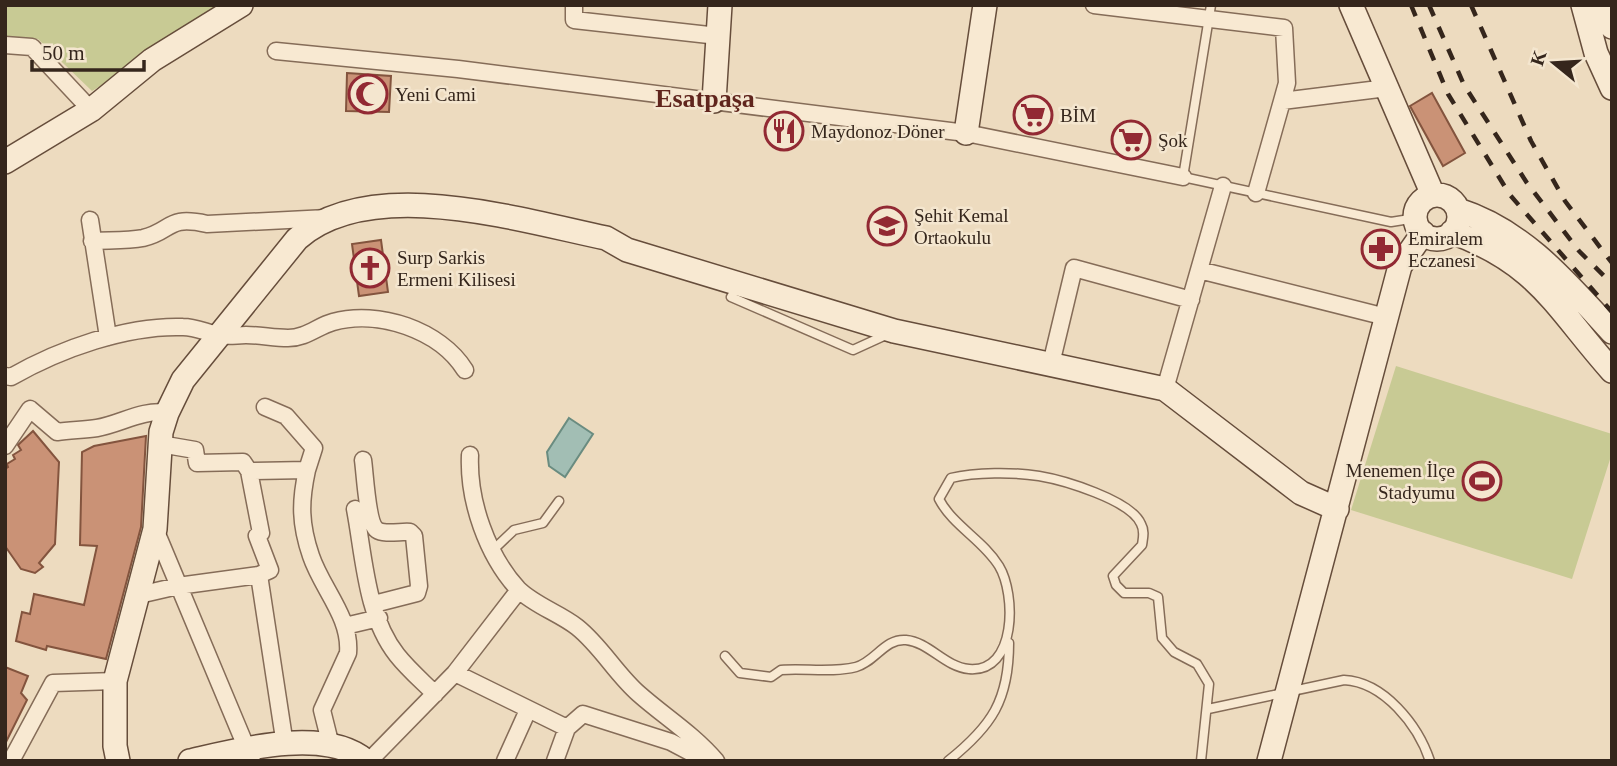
<svg xmlns="http://www.w3.org/2000/svg" width="1617" height="766" viewBox="0 0 1617 766" font-family="'Times New Roman',serif">
<style>
.green{fill:#c8ca94}
.water{fill:#a2beb4;stroke:#6a8c80;stroke-width:2}
.building{fill:#ca9276;stroke:#83543e;stroke-width:2}
.lines{fill:none;stroke-linecap:round;stroke-linejoin:round}
.lane-casing{stroke:#856c58;stroke-width:11}
.street-casing{stroke:#856c58;stroke-width:19}
.secondary-casing{stroke:#664d3b;stroke-width:26}
.lane{stroke:#f8e9d2;stroke-width:8}
.street{stroke:#f8e9d2;stroke-width:16}
.secondary{stroke:#f8e9d2;stroke-width:23}
.rail{stroke:#35261c;stroke-width:4.5;stroke-dasharray:12 12;stroke-linecap:butt}
.labels{text-anchor:middle;dominant-baseline:central;stroke-width:5;stroke-linejoin:round;paint-order:stroke}
.poi-label{font-size:19px;fill:#35261c;stroke:#f4e6cf;text-anchor:start}
.district-label{font-size:26px;font-weight:bold;fill:#60251d;stroke:#f4e6cf}
</style>
<rect width="100%" height="100%" fill="#eddbbf"/>
<path class="green" d="M5,5H229L92,91L38,39L5,37Z
M1396,366L1612,434V453L1572,579L1351,510Z"/>
<path class="water" d="M569,418L593,434L565,477L549,466L547,452Z"/>
<path class="building" d="M347,73L391,76L389,112L346,111Z
M1432,93L1465,153L1443,166L1410,106Z
M381,240L388,292L359,296L352,244Z
M33,431L59,462L55,544L39,563L43,567L35,573L21,569L5,546V469L8,467L7,464L15,459L13,455L21,450L18,445Z
M146,436L141,527L106,659L47,646L46,650L16,641L22,612L30,614L34,594L84,605L97,546L80,545L82,452L94,446Z
M5,667L28,676L21,693L27,700L5,744Z"/>
<g class="lines">
<defs>
<path id="lane" d="M1211,5L1183,177L1391,222L1416,218
M738,285L731,297L853,350L888,334
M492,551L514,530L543,523L559,501
M725,656L740,673L771,677L781,670C805,668 832,673 856,667C875,662 885,638 906,640C929,642 945,667 969,669C1017,673 1016,594 999,566C983,540 953,526 939,499L951,478C975,472 1014,472 1039,476C1063,480 1131,500 1141,524C1145,531 1143,538 1142,545L1113,576L1116,585L1124,593H1149L1158,597L1162,638L1174,652L1197,664L1209,684L1201,761
M1208,709L1344,680C1384,682 1418,725 1430,761
M948,761C992,726 1009,700 1009,643"/>
<path id="street" d="M574,5V20L718,36
M1094,5L1284,28L1287,83L1282,101L1387,88
M5,45L32,47L91,110
M276,51L458,69L966,133L1183,177
M1256,193L1282,101
M90,220L108,337
M92,241C109,240 127,241 143,238C173,231 166,215 207,224L327,218
M1199,270L1386,317
M1051,364L1074,268L1191,300
M5,376L11,377C60,349 127,325 183,327C196,327 207,333 219,335C228,337 237,335 246,335C260,335 274,338 288,338C306,338 318,326 333,322C378,309 440,330 465,370
M1165,389L1223,186
M265,407L286,416L314,448L307,470
M160,444L195,450L197,463L243,462L249,471L307,470C300,502 300,524 311,556C322,589 351,617 348,653L322,710L330,742
M5,446L30,409L57,432C70,430 84,430 97,428C121,424 142,409 167,413
M470,455C468,501 487,555 518,589C534,605 559,613 577,627C601,646 616,674 639,694C665,717 693,734 716,761
M363,460C365,473 367,523 377,530C384,535 402,531 410,532L414,536L419,586L417,593L374,604
M249,471L261,533L257,536L270,570L259,575L285,745
M355,509C364,556 366,616 397,655C408,669 422,681 435,694
M155,529L252,761
M139,595L178,586L259,575
M345,626L379,618
M455,673L567,728
M11,761L53,683L115,681
M369,761L455,673L519,590
M505,761L528,710
M555,761L567,728L583,714L671,742L707,761"/>
<path id="secondary" d="M1351,5L1433,195
M1583,5L1596,53L1612,88
M1605,5L1612,27
M714,101L720,5
M966,133L985,5
M5,162L91,110L152,60L241,5
M1415 217a22 22 0 1 1 44 0a22 22 0 1 1-44 0Z
M1458,210C1524,231 1567,283 1612,332
M1452,232C1539,264 1555,307 1612,371
M118,761L115,746V681L155,529L161,432L167,413L183,380L297,239C370,174 519,220 606,238L627,250L894,331L1165,389L1301,493L1337,509
M190,761C238,750 325,726 366,761
M1269,761L1400,266L1423,233"/>
</defs>
<use href="#lane" class="lane-casing"/>
<use href="#street" class="street-casing"/>
<use href="#secondary" class="secondary-casing"/>
<use href="#lane" class="lane"/>
<use href="#street" class="street"/>
<use href="#secondary" class="secondary"/>
<path class="rail" d="M1411,5L1448,94L1510,195L1612,312
M1429,5L1464,85L1527,183L1579,251L1612,284
M1471,5L1531,141L1565,201L1612,263"/>
</g>
<defs>
<symbol id="mosque-ring" viewBox="-11 -11 22 22"><circle r="9.5" fill="#f4e6cf" stroke="#922933" stroke-width="1.5"/><path d="M3.5-4.9A6 6 0 1 0 3.5 4.9A5 5 0 1 1 3.5-4.9Z" fill="#922933"/></symbol>
<symbol id="supermarket-ring" viewBox="-11 -11 22 22"><circle r="9.5" fill="#f4e6cf" stroke="#922933" stroke-width="1.5"/><path d="M-6-5.5h2.5l.6 2H6L4.5 2H-2.5L-4.4-4H-6ZM-1.5 3.2a1.3 1.3 0 1 0 .1 0ZM3 3.2a1.3 1.3 0 1 0 .1 0Z" fill="#922933"/></symbol>
<symbol id="restaurant-ring" viewBox="-11 -11 22 22"><circle r="9.5" fill="#f4e6cf" stroke="#922933" stroke-width="1.5"/><path d="M-5-6h1v4h1v-4h1v4h1v-4h1v5L-1.5 .5V6h-2V.5L-5-1ZM5-6V6H3V1.5H1.5Q1.5-4 5-6Z" fill="#922933"/></symbol>
<symbol id="school-ring" viewBox="-11 -11 22 22"><circle r="9.5" fill="#f4e6cf" stroke="#922933" stroke-width="1.5"/><path d="M0-5L7-2L0 1L-7-2ZM-4 1L0 2.5L4 1V4Q0 6-4 4Z" fill="#922933"/></symbol>
<symbol id="pharmacy-ring" viewBox="-11 -11 22 22"><circle r="9.5" fill="#f4e6cf" stroke="#922933" stroke-width="1.5"/><path d="M-2-6h4v4h4v4h-4v4h-4v-4h-4v-4h4Z" fill="#922933"/></symbol>
<symbol id="church-ring" viewBox="-11 -11 22 22"><circle r="9.5" fill="#f4e6cf" stroke="#922933" stroke-width="1.5"/><path d="M-1.2-6h2.4v3.5h3.3v2.4h-3.3V6h-2.4V-.1h-3.3v-2.4h3.3Z" fill="#922933"/></symbol>
<symbol id="stadium-ring" viewBox="-11 -11 22 22"><circle r="9.5" fill="#f4e6cf" stroke="#922933" stroke-width="1.5"/><path d="M0-5a6.5 5 0 1 0 0 10a6.5 5 0 1 0 0-10ZM-3.5-1.8h7v3.6h-7Z" fill="#922933"/></symbol>
</defs>
<g fill-rule="evenodd">
<use href="#mosque-ring" x="346" y="72" width="44" height="44"/>
<use href="#supermarket-ring" x="1011" y="93" width="44" height="44"/>
<use href="#restaurant-ring" x="762" y="109" width="44" height="44"/>
<use href="#supermarket-ring" x="1109" y="118" width="44" height="44"/>
<use href="#school-ring" x="865" y="204" width="44" height="44"/>
<use href="#pharmacy-ring" x="1359" y="227" width="44" height="44"/>
<use href="#church-ring" x="348" y="246" width="44" height="44"/>
<use href="#stadium-ring" x="1460" y="459" width="44" height="44"/>
</g>
<g class="labels">
<g class="poi-label">
<text x="395" y="94">Yeni Cami</text>
<text x="1060" y="115">BİM</text>
<text x="811" y="131">Maydonoz Döner</text>
<text x="1158" y="140">Şok</text>
<text x="914" y="215">Şehit Kemal<tspan x="914" dy="22">Ortaokulu</tspan></text>
<text x="1408" y="238">Emiralem<tspan x="1408" dy="22">Eczanesi</tspan></text>
<text x="397" y="257">Surp Sarkis<tspan x="397" dy="22">Ermeni Kilisesi</tspan></text>
<text x="1455" y="470" text-anchor="end">Menemen İlçe<tspan x="1455" dy="22">Stadyumu</tspan></text>
</g>
<g class="district-label">
<text x="705" y="98">Esatpaşa</text>
</g>
</g>
<rect width="1617" height="766" fill="none" stroke="#35261c" stroke-width="14"/>
<g transform="translate(1554 63) rotate(288)" stroke="#f4e6cf" stroke-width="5" paint-order="stroke">
<path d="M0-5L12 26L0 18L-12 26Z" fill="#35261c"/>
<text y="-10" font-size="19" font-weight="bold" text-anchor="middle" fill="#35261c">K</text>
</g>
<path d="M32 60v10h112v-10" fill="none" stroke="#35261c" stroke-width="3.5"/>
<text x="42" y="60" font-size="21" fill="#35261c" stroke="#f4e6cf" stroke-width="5" paint-order="stroke">50 m</text>
</svg>
